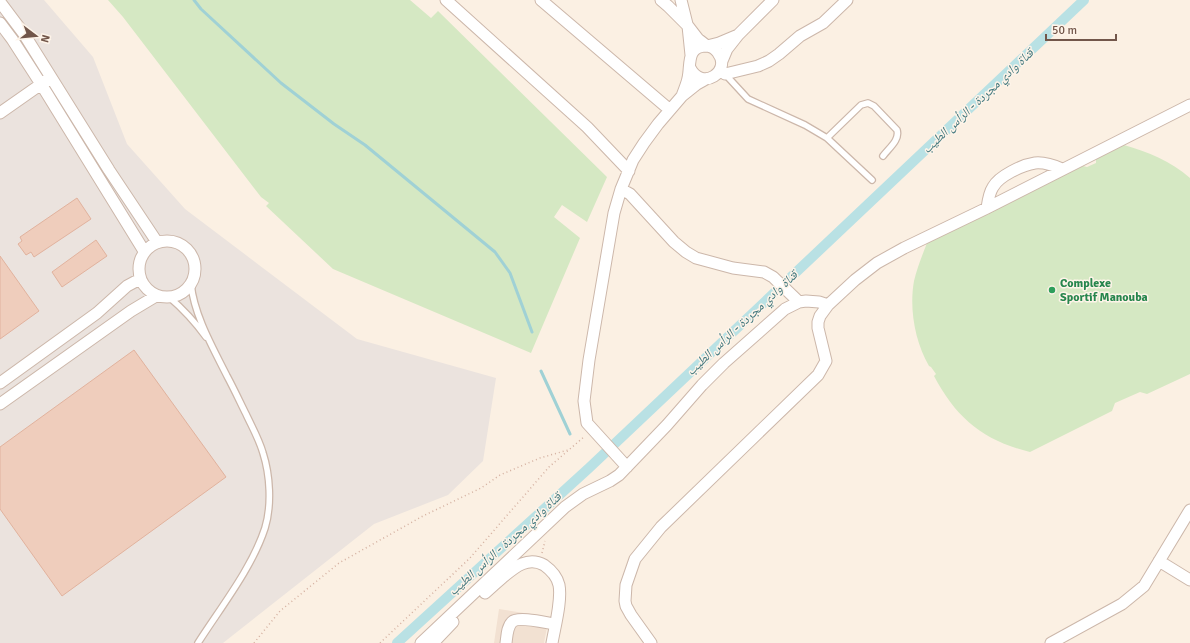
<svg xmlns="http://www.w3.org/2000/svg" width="1190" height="643" viewBox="0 0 1190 643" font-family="Signika,'Noto Naskh Arabic',sans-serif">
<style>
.residential{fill:#f2e1d2}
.industrial{fill:#ebe3de}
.green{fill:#d5e8c3}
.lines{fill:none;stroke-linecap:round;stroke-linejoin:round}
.stream{stroke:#a0d1d5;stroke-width:3}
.canal{stroke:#b9e1e4;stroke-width:10}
.building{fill:#efcdbc;stroke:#e1b29d}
.lane-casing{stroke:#ccb7aa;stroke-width:8}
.street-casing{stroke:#ccb7aa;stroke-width:13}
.path{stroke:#d4b0a0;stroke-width:1.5;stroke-dasharray:1 3;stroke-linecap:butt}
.lane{stroke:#fff;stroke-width:5.5}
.street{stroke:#fff;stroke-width:11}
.leisure-dot{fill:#2e9e5b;stroke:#fef4e9;stroke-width:1.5}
.labels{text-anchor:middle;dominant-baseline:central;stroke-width:3;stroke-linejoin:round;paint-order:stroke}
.leisure-label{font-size:12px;font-weight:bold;fill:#27864d;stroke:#fef4e9;text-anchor:start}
.water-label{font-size:13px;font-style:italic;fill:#42787e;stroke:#fef4e9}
</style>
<rect width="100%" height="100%" fill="#fbf0e3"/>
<path class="residential" d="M499,609L549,617L544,643H494Z"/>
<path class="industrial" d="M0,0H44L93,57L127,144L185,209L357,339L496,378L483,461L448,495L374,524L223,643H0Z"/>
<path class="green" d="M108,0H410L431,18L438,11L607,177L587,222L562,205L554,217L580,238L531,353L333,269L266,206L269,203L261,197L254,188L123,17Z
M1122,142L1124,145C1148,152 1171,161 1190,178V374L1147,394L1140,392L1115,403L1112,411L1030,452C984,441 956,418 934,376L936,374L931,367L929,366C915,342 909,309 914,281C917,268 922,256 927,243L1083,166L1087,167L1096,163V155Z"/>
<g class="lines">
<path class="stream" d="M194,0L201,9L281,83L334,124L365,145L495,252L510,273L532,332
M541,371L570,434"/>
<path class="canal" d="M397,643L589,468L1084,0"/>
</g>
<path class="building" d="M77,198L91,219L34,257L31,252L26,255L18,244L22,241L20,237Z
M96,240L107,256L62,287L52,272Z
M0,256L39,311L0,339Z
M134,350L226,477L62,596L0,509V447Z"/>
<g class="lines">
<defs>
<path id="lane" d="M725,74L748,99L805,125L827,138L872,180
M827,138L861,105L868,103L874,106L897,130C900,140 889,148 883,156
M191,284C194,315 213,348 227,376C234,389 240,402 246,414C252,427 259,439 263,453C270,475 272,505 265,528C252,568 221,607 198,643
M169,297C183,309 195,322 206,337"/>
<path id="street" d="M446,0L587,127L629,171
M541,0L670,110
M661,0L668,6L688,26
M681,0L687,24
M0,2L24,34L109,170L157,242
M0,23L12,39L41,84L144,251
M738,35L773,0
M691,55L688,26L698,39L707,46L719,43L738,35L727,49L722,61
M690,68C702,92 732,71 718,53C715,48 710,46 705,46C686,47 691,66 688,78C687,84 684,90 682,96L697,84L706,79
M725,74L758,66L769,61L779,54L800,36L823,23L847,0
M0,113L47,80
M621,189L630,194L674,242L686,252L696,258L733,268L764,272L773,277L799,302
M987,208C988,201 989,193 993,187C999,176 1022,165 1035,163C1045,162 1053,165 1062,169
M139 269a28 28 0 1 1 56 0a28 28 0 1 1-56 0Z
M0,383L97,313L127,286L140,279
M0,404L131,311L156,296
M627,467L587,423L584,401L589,360L614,213L621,189L633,160L644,143L658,124L682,96
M1159,561L1190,580
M485,593C491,588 497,582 503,577C515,567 528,556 544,565C551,570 557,576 559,585C562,600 555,626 552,643
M421,643L565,507L583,494L610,481L619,475L667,425L702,385L724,363L785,309L799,302L806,301L819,302L828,305
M433,643L453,622
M506,643C507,636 507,627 512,622C518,616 547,623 555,624
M651,643L631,615L626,606L625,601L626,585L635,559L661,527L818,375L826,361L818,328V322L820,316L828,305L855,280L877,263L904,248L987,208L1190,105
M1051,643L1122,604L1144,586L1190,510"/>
</defs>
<use href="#lane" class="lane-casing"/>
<use href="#street" class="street-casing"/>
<path class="path" d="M542,553L545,541
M254,643L280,611L339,563L423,516L481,488L500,475L540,458L568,450
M380,643L470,558L549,467L585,436"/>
<use href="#lane" class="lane"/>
<use href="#street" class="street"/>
</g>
<circle class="leisure-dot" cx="1052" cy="290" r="4"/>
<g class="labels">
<g class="leisure-label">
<text x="1060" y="283">Complexe<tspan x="1060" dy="14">Sportif Manouba</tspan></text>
</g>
<g class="water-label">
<text transform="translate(978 101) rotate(-43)">قناة وادي مجردة - الرأس الطيب</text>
<text transform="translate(742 323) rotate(-43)">قناة وادي مجردة - الرأس الطيب</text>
<text transform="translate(505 544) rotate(-42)">قناة وادي مجردة - الرأس الطيب</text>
</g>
</g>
<g transform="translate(36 36) rotate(106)" stroke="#fef4e9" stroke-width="3" paint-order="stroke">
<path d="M0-3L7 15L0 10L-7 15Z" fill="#72564a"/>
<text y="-6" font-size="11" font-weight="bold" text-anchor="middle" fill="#72564a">N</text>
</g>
<path d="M1046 34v6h70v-6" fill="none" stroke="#72564a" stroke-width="2"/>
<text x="1052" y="34" font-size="12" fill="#72564a" stroke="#fef4e9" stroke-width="3" paint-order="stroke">50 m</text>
</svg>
